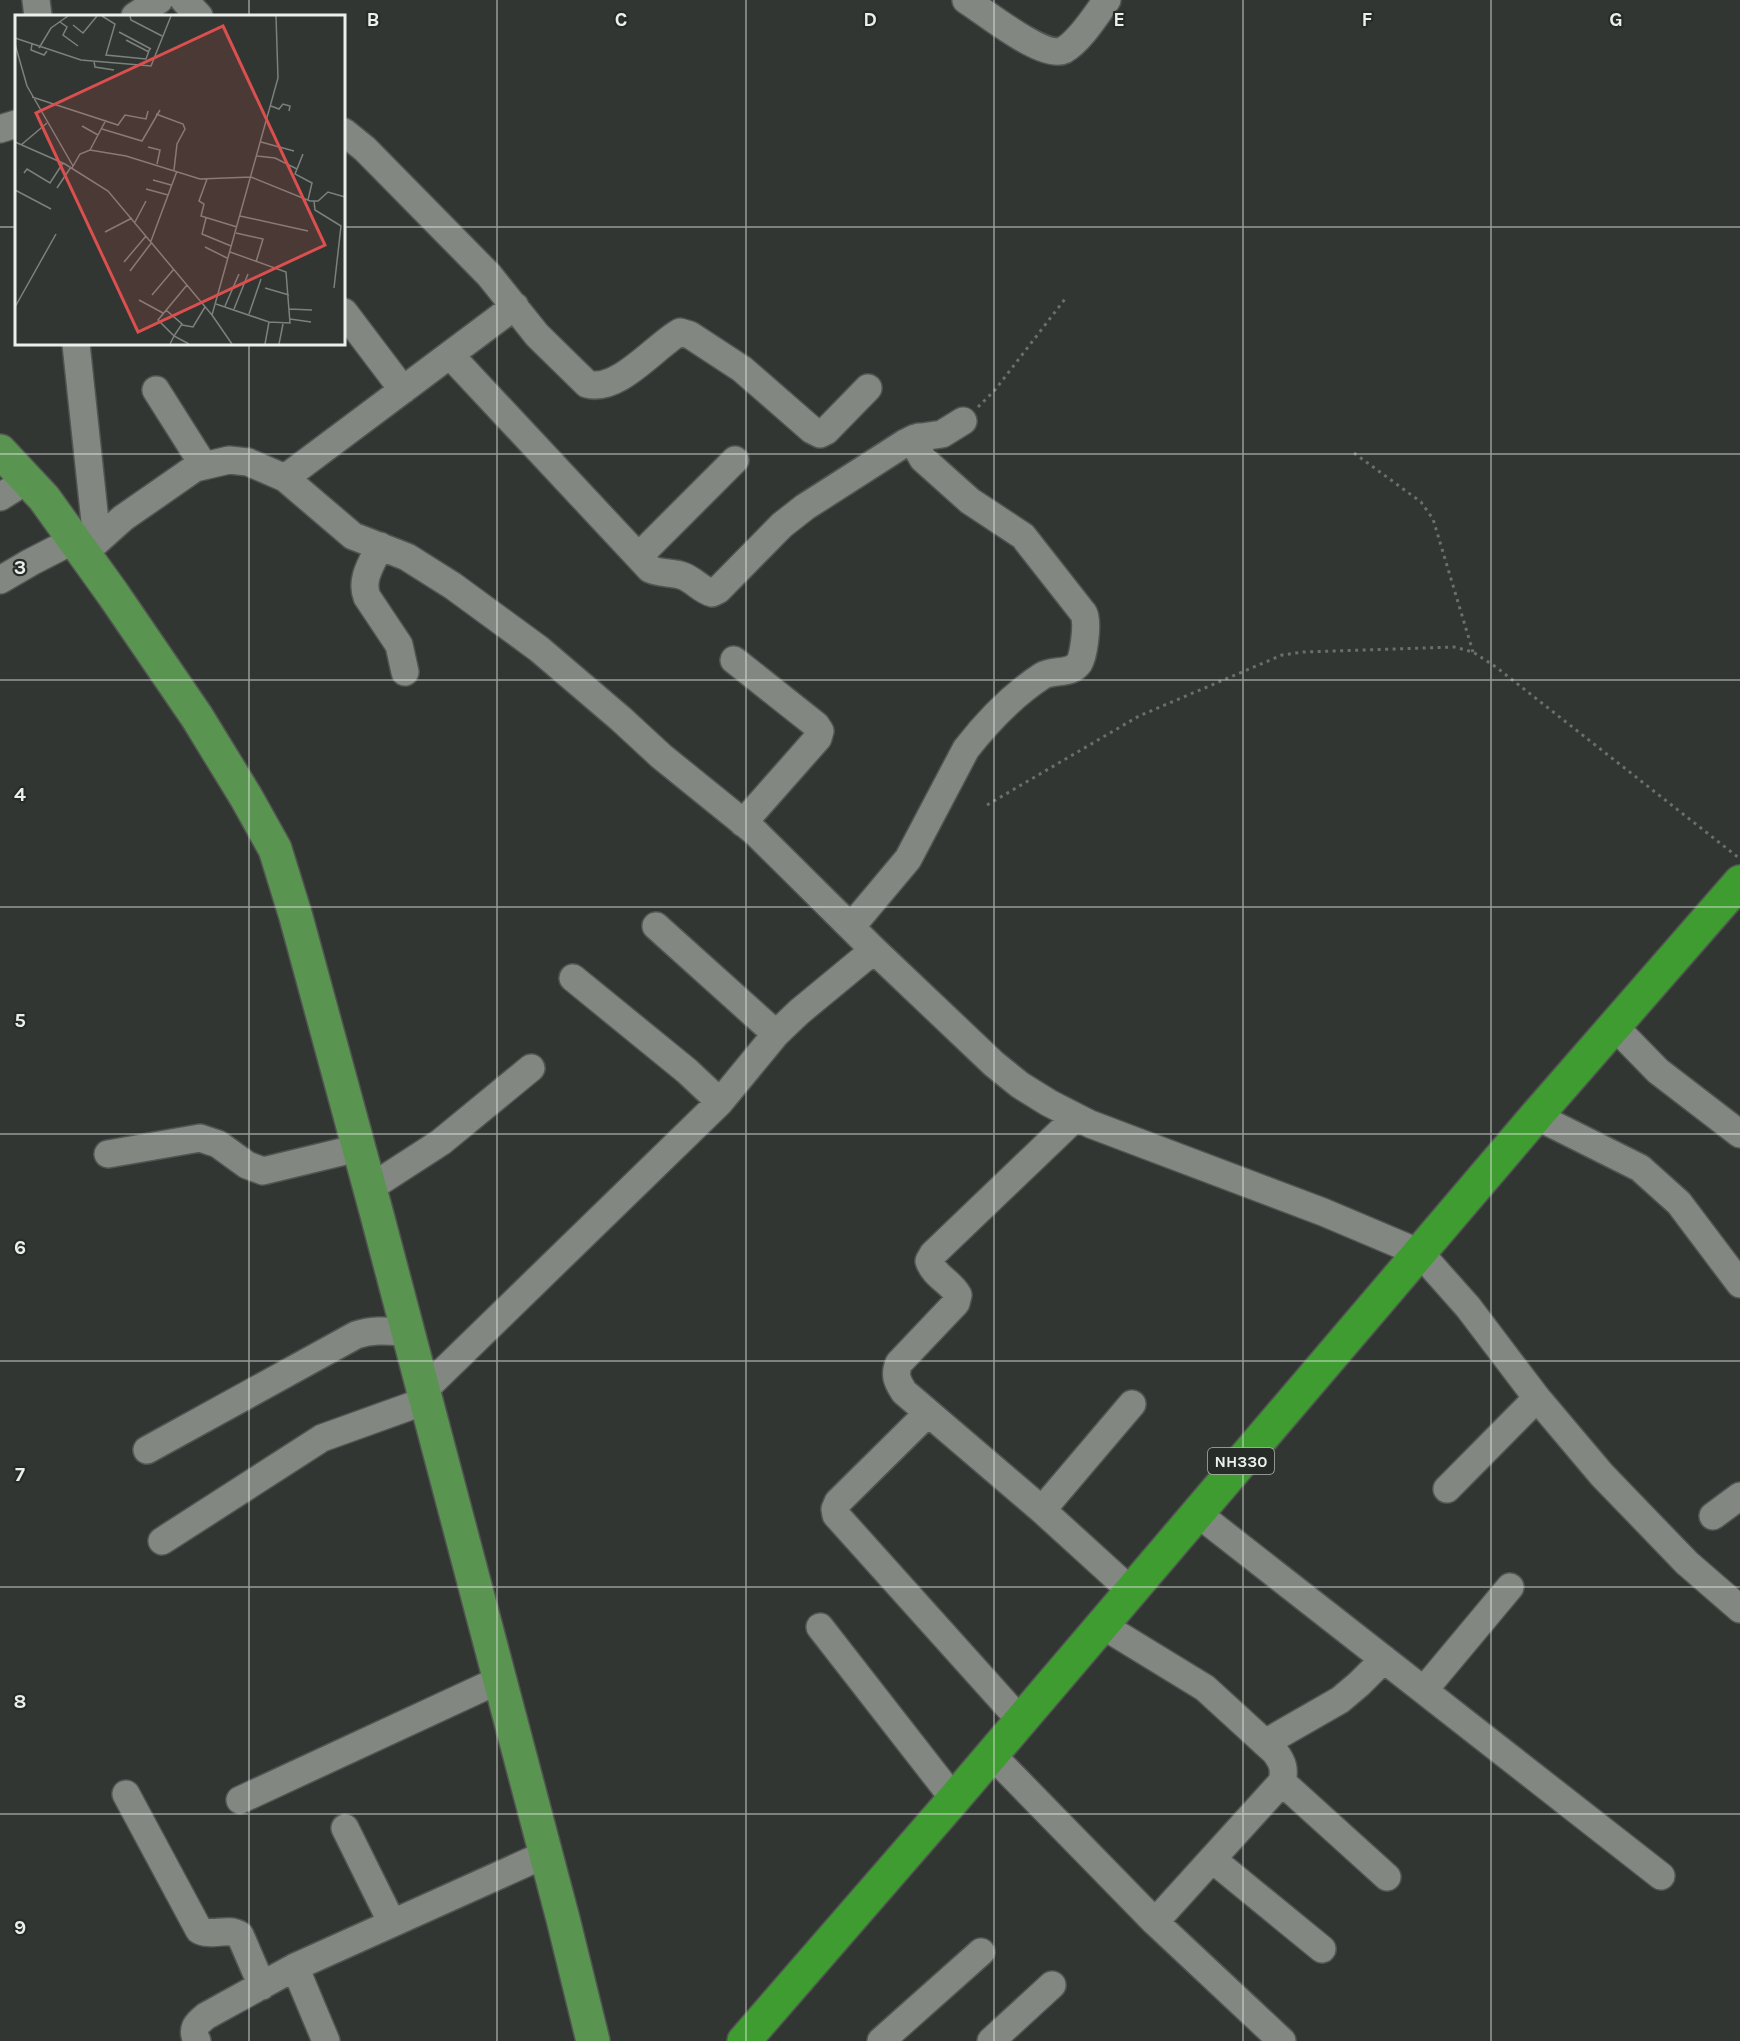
<svg xmlns="http://www.w3.org/2000/svg" width="1740" height="2041" viewBox="0 0 1740 2041" font-family="Karla,sans-serif">
<style>
.lines{fill:none;stroke-linecap:round;stroke-linejoin:round}
.minor-casing{stroke:#515451;stroke-width:30}
.major-casing{stroke:#515451;stroke-width:36}
.highway-casing{stroke:#515451;stroke-width:36}
.path{stroke:#6b6e6b;stroke-width:3;stroke-dasharray:3 4.5;stroke-linecap:butt}
.minor{stroke:#838782;stroke-width:27}
.major{stroke:#5a9451;stroke-width:33}
.highway{stroke:#3e9c31;stroke-width:33}
.grid{fill:none;stroke:#edefec;stroke-width:1.5;stroke-opacity:0.55}
.labels{text-anchor:middle;dominant-baseline:central;stroke-width:4.5;stroke-linejoin:round;paint-order:stroke}
.shield{fill:#282c28;stroke:#b2b4b1;stroke-width:1.5}
.shield-label{font-size:16px;font-weight:bold;fill:#edefec}
.inset-road{fill:none;stroke:#7d807c;stroke-width:1.5}
.view{fill:#db504f;fill-opacity:0.15;stroke:#db504f;stroke-width:3}
.inset-edge{fill:none;stroke:#edefec;stroke-width:3}
.grid-label{font-size:20px;text-anchor:middle;font-weight:bold;fill:#edefec;stroke:#282c28;stroke-width:4.5;stroke-linejoin:round;paint-order:stroke}
</style>
<rect width="100%" height="100%" fill="#323632"/>
<g class="lines">
<defs>
<path id="minor" d="M36,0L38,16
M184,0L199,16
M966,0C985,12 1044,60 1064,50C1080,41 1096,15 1107,0
M135,16L159,0
M0,129L16,124
M344,132L365,149L489,275L537,335L587,384C618,393 655,346 680,332L690,335L742,369L812,430L820,434L826,431L868,388
M344,312L403,390
M76,344L97,540
M450,355L650,569C661,574 672,572 683,576C694,580 701,590 712,593L718,590L782,525L805,507L905,443L915,438L942,434L963,421
M156,390L204,466
M285,478L515,306
M0,497L27,480
M380,546C372,563 360,579 367,597L399,645L405,672
M84,553L123,518L195,468L229,460L248,462L285,478L353,536L407,557L453,586L539,649L621,719L661,756L755,832L874,950L994,1064L1020,1085L1049,1103L1090,1124L1323,1212L1420,1253L1468,1307L1537,1398L1602,1475L1687,1563L1740,1609
M639,556L735,460
M0,580L31,562L74,540
M734,660L816,725L820,731L818,738L743,823
M656,926L776,1034
M851,927L908,859L966,749C987,722 1013,695 1042,676C1053,669 1071,675 1079,663C1084,655 1087,627 1085,618C1085,615 1083,612 1081,610L1023,536L970,501L923,459L919,452V437
M573,978L687,1071L720,1102
M1614,1026L1658,1071L1740,1134
M1536,1116L1640,1168L1679,1203L1740,1284
M1076,1117L933,1254L929,1261C934,1276 951,1282 958,1295L956,1303L899,1363C894,1375 897,1381 904,1392L1042,1510L1131,1591
M108,1154L200,1138L218,1144L247,1165L263,1171L358,1148
M370,1188L441,1142L531,1068
M423,1391L720,1102L776,1034L799,1012L874,950
M928,1413L838,1502L835,1509L836,1515L1021,1721
M147,1450L356,1335C373,1329 389,1331 407,1332
M1447,1489L1537,1398
M1042,1510L1132,1404
M1197,1513L1661,1876
M1713,1516L1740,1496
M162,1541L322,1438L425,1401
M1102,1625L1205,1688L1275,1752C1283,1763 1285,1769 1282,1782L1155,1922
M820,1627L954,1799
M1424,1690L1510,1587
M1265,1743L1340,1700L1359,1684L1384,1659
M992,1755L1155,1922L1282,2041
M1282,1782L1387,1877
M126,1794L199,1930C212,1937 227,1927 240,1935L262,1986
M240,1800L499,1680
M345,1828L392,1923
M1212,1859L1322,1949
M295,1967L326,2041
M197,2041C191,2029 196,2024 206,2016L295,1967L546,1854
M881,2041L981,1952
M991,2041L1052,1985"/>
<path id="major" d="M0,451L44,498L113,594L197,717L246,797L275,849L296,917L376,1211L563,1919L593,2041"/>
<path id="highway" d="M744,2041L954,1799L1536,1116L1740,882"/>
</defs>
<use href="#minor" class="minor-casing"/>
<use href="#major" class="major-casing"/>
<use href="#highway" class="highway-casing"/>
<path class="path" d="M978,407L995,390L1065,299
M1354,453L1421,502L1433,519L1473,652
M987,805L1139,716L1282,655L1303,652L1454,647L1473,652L1496,667L1739,858"/>
<use href="#minor" class="minor"/>
<use href="#major" class="major"/>
<use href="#highway" class="highway"/>
</g>
<path class="grid" d="M249,0V16M497,0V2041M746,0V2041M994,0V2041M1243,0V2041M1491,0V2041M0,227H16M344,227H1740M249,344V2041M0,454H1740M0,680H1740M0,907H1740M0,1134H1740M0,1361H1740M0,1587H1740M0,1814H1740"/>
<g class="labels">
<rect class="shield" x="1208" y="1448" width="66" height="26" rx="4.5"/>
<g class="shield-label">
<text x="1241" y="1461">NH330</text>
</g>
</g>
<g transform="translate(15 15)">
<rect width="330" height="330" fill="#323632"/>
<path class="inset-road" d="M87,1L100,9L91,40L131,44L135,33M115,1L116,5L147,21M45,7L52,12L48,20L63,31M58,10L68,18L82,1M104,17L136,34M0,23L66,45L136,51L156,1M111,25L134,37M0,29L12,71L58,151M17,29L16,35L29,40L32,36M24,33L36,13L53,1M79,46L80,52L99,55M17,82L103,110L110,100L131,104L133,96M256,91L264,94L268,89L275,91L274,96M141,99L168,109L170,114L162,129L159,155M67,111L83,120M87,114L127,126L145,95M0,127L50,149L93,176L197,300M246,127L279,136M6,130L32,108M133,132L145,135L142,149M75,135L91,105M288,139L280,159L297,168L293,185M242,141L260,143L282,154M57,153L65,139L75,135L111,141L185,164L236,162L295,186H303L313,177L330,182M9,158L12,154L35,168L48,148M192,164L184,186L189,189L186,201L222,212M138,165L156,170M42,173L56,152M131,174L153,180M0,175L36,194M299,186L300,195L326,211L319,273M225,201L293,216M191,203L187,219L216,231M120,207L131,186M90,217L117,203M221,218L248,224L241,247M136,226L162,156M190,232L212,243M109,247L131,221M115,256L137,227M250,273L274,280M137,280L159,254M124,285L148,298M201,289L254,307L275,308L271,257L215,237M210,291L224,259M0,292L41,219M219,294L233,259M274,294L297,295M151,295L167,309L159,321L174,329M234,299L246,264M275,304L296,307M167,310L178,312L190,292M155,329L159,321L143,305L172,270M217,329L197,300L263,63L261,1M250,329L254,307M264,329L268,309"/>
<path class="view" d="M208,11L310,230L123,317L21,98Z"/>
<rect width="330" height="330" class="inset-edge"/>
</g>
<g class="grid-label">
<text x="373" y="26">B</text>
<text x="621" y="26">C</text>
<text x="870" y="26">D</text>
<text x="1119" y="26">E</text>
<text x="1367" y="26">F</text>
<text x="1616" y="26">G</text>
<text x="20" y="574">3</text>
<text x="20" y="801">4</text>
<text x="20" y="1027">5</text>
<text x="20" y="1254">6</text>
<text x="20" y="1481">7</text>
<text x="20" y="1708">8</text>
<text x="20" y="1934">9</text>
</g>
</svg>
